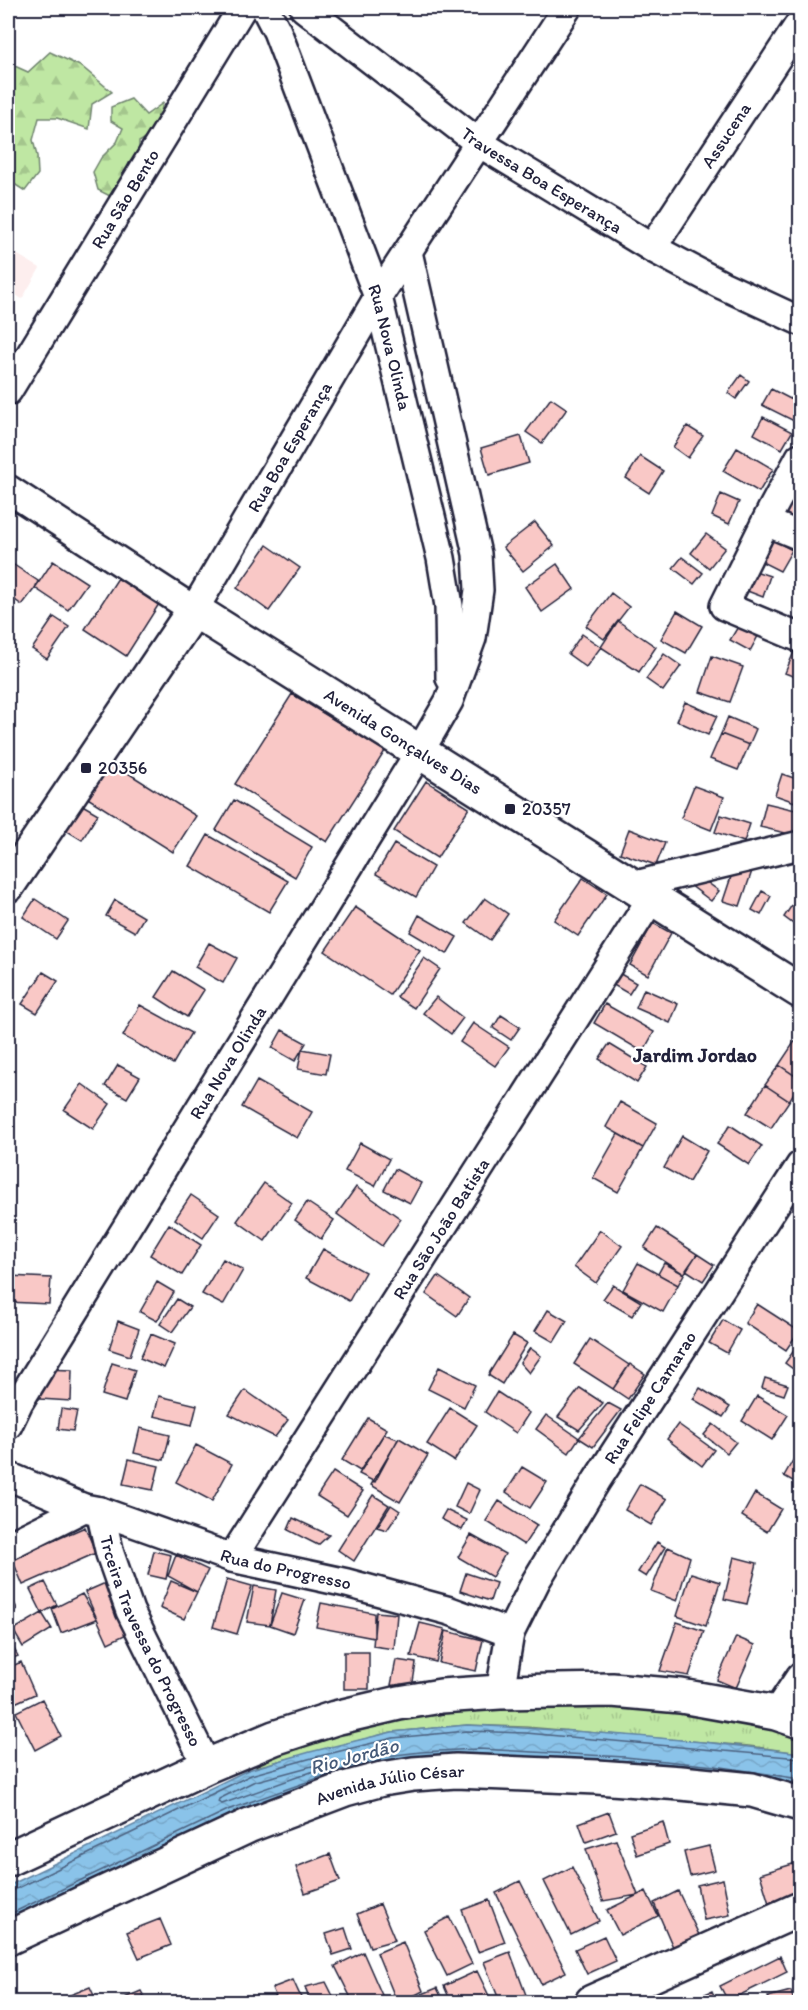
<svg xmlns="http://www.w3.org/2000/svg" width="808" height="2010" viewBox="0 0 808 2010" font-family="Itim,sans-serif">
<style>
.built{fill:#fdeeee}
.grass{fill:url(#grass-tufts);stroke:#70846f;stroke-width:1.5}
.forest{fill:url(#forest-firs);stroke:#70846f;stroke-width:1.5}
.water{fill:url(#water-waves);stroke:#6083a3;stroke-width:1.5}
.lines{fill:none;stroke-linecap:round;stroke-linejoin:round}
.shore{stroke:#4c6281;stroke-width:1.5}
.building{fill:#f9c8c6;stroke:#22223b;stroke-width:1.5}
.street-casing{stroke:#22223b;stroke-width:32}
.secondary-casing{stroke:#22223b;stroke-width:38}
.street{stroke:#fff;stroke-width:27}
.secondary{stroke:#fff;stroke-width:33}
.poi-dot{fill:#22223b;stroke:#fff;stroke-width:2}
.labels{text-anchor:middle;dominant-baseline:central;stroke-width:4.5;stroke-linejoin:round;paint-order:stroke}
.street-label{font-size:18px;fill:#22223b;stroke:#fff}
.poi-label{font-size:18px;fill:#22223b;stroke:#fff;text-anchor:start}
.neighbourhood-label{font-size:20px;font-weight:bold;fill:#22223b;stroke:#fff}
.water-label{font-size:20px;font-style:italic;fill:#465a78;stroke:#fff}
</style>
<defs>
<pattern id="grass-tufts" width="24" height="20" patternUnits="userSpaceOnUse" patternTransform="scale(1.5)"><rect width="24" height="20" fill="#bfe7a3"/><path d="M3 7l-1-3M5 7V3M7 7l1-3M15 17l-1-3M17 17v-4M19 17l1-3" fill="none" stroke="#a4c68d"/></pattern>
<pattern id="forest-firs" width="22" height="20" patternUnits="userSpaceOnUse" patternTransform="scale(1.5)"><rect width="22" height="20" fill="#bfe7a3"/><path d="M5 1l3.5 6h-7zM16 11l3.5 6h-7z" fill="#a4c68d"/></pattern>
<pattern id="water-waves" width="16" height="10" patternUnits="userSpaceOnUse" patternTransform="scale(1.5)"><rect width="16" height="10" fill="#8ac3e9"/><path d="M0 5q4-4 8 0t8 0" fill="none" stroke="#77a7c9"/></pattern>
</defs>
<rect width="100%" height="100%" fill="#fff"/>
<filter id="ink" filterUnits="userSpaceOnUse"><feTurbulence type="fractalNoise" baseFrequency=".0167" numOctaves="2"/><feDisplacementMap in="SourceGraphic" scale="12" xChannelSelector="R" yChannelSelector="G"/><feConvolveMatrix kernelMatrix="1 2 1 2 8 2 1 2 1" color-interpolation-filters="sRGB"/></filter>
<g filter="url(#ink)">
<path class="built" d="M8,249L40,268L22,299L8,290Z"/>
<path class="grass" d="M548,1701L685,1710L800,1735V1753L749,1746L526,1727L467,1725L392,1732L256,1767L252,1761L306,1742L406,1716Z"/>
<path class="forest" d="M50,52L82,67L112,92L92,104L89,129L57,118H39L33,140L37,156L38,174L25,191L8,180V137L10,135L8,133V63L28,72Z
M131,99L146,115L163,103L156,132L139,142V153L129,163L124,180L112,197L98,190L93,172L101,158L117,142L123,128L111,121V107Z"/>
<path class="water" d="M467,1725C578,1730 690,1739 800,1753V1785L714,1772L624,1763L478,1755L421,1758L352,1772L232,1814L8,1922V1886L248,1770L310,1752L392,1732Z"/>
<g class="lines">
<path class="shore" d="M312,1766L316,1767L314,1771L222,1804L218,1802L219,1799L253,1782Z
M8,1891H12L251,1775L312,1758L393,1738L467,1731L526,1733L800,1758
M8,1915L230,1809L378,1757L421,1752L478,1749L625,1757L715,1766L800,1779"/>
</g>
<path class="building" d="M741,375L749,381L736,399L728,393Z
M771,389L800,404V418L798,423L762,405Z
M551,398L567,409L542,443L526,432Z
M763,417L792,432L782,449L754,434Z
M687,426L703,436L688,458L673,447Z
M521,436L529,463L489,475L481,448Z
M737,448L773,469L759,492L723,471Z
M640,456L663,471L649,493L626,478Z
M721,494L739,502L729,524L712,516Z
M787,498L800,504V517L795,528L777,520Z
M535,522L554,546L523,571L503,547Z
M706,534L725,548L709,568L691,553Z
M768,537L792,550L780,571L756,559Z
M267,545L300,568L269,611L237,588Z
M682,557L703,573L694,584L673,568Z
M8,561L38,581L35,588L22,605L8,595Z
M53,561L87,583L68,610L35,588Z
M557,564L574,589L542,612L525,587Z
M749,569L770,576L763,597L742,589Z
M118,578L159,604L126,656L85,629Z
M611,593L629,607L604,639L586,626Z
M8,605L15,610L8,622Z
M677,611L702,626L686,653L661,639Z
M54,617L69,627L47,659L32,649Z
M618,621L656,647L639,672L601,647Z
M739,625L758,636L750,651L730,640Z
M582,634L601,647L586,667L568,654Z
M794,652L800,655V679L785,673Z
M664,654L681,666L663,691L646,679Z
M712,656L743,667L730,702L700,692Z
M292,694L385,751L327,842L235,784Z
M685,702L717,716L708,735L677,721Z
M800,710V728L794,726Z
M728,717L756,729L749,745L721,734Z
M721,734L749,745L738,770L710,759Z
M109,761L196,816L173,852L86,797Z
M782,774L800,780V789L795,802L775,795Z
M426,781L469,808L437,858L394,831Z
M694,786L724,797L711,830L681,818Z
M234,800L312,847L295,877L216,830Z
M79,803L98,814L82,840L64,829Z
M766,803L800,811L798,836L760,827Z
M721,815L750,824L744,842L715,832Z
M629,829L665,843L656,865L620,853Z
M208,835L288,881L269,912L190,866Z
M394,844L433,867L416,897L376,874Z
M735,865L752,871L740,906L723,901Z
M697,875L719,891L711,901L690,885Z
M583,878L607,894L578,936L554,920Z
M762,891L771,896L761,915L752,910Z
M800,893V929L784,917Z
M485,898L508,914L490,940L466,923Z
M35,899L68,921L56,939L23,917Z
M115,900L144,917L135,932L106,916Z
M355,907L420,950L390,995L325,951Z
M419,915L457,937L447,954L410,932Z
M653,923L671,933L648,975L630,965Z
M209,943L237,958L223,983L195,967Z
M800,945V959L794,955Z
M424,958L440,969L414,1008L397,997Z
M173,971L204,990L187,1017L156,997Z
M43,972L58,981L37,1013L22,1004Z
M617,972L636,983L629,994L610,983Z
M644,989L678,1004L670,1023L636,1008Z
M436,997L463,1018L451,1034L423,1013Z
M605,1004L654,1032L643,1052L594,1023Z
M140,1005L191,1033L173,1064L123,1036Z
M501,1015L520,1027L511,1040L493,1028Z
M473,1023L509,1047L495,1066L460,1042Z
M282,1030L306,1043L295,1061L272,1048Z
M795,1041L800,1045V1079L779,1065Z
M609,1044L647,1067L637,1083L599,1059Z
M302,1049L330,1054L326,1074L298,1069Z
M118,1065L140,1077L127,1098L105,1086Z
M779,1065L800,1079V1083L789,1101L765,1085Z
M257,1081L312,1112L297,1138L242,1107Z
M82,1084L110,1104L93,1129L64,1110Z
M765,1085L789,1101L771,1128L747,1113Z
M620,1102L657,1123L643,1148L606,1127Z
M730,1125L762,1146L749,1165L717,1144Z
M618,1134L643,1148L618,1192L593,1178Z
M682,1136L707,1151L689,1182L664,1168Z
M360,1143L389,1159L375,1186L345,1171Z
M395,1169L421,1183L410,1203L384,1190Z
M264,1183L292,1203L265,1241L237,1221Z
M356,1187L401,1219L382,1246L337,1214Z
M191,1195L219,1214L203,1238L175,1219Z
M307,1202L334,1220L321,1239L295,1220Z
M169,1224L201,1245L182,1275L150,1255Z
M657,1228L697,1254L684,1274L644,1248Z
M600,1230L622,1246L596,1283L574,1267Z
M323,1249L365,1272L349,1301L306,1278Z
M697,1254L714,1265L703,1281L686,1270Z
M223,1259L243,1270L223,1305L202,1294Z
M638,1263L678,1285L663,1312L623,1290Z
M664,1263L684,1274L678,1285L658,1274Z
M8,1276L51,1278L49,1304L8,1302Z
M438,1276L469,1298L457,1316L426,1294Z
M157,1282L174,1292L157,1321L140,1312Z
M613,1285L641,1302L632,1316L603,1299Z
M177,1299L190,1307L172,1332L160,1324Z
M757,1304L799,1331L786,1350L745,1323Z
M548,1310L567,1321L554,1342L535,1331Z
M723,1320L740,1330L727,1353L709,1343Z
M118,1321L139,1329L130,1356L109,1349Z
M151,1334L175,1344L164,1368L140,1358Z
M513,1335L527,1343L502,1384L488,1375Z
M590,1339L629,1365L613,1389L574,1364Z
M800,1342V1374L785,1363Z
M530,1348L541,1356L529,1373L520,1363Z
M112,1363L135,1370L125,1402L102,1395Z
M630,1364L645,1374L628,1399L613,1389Z
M439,1367L475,1385L464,1407L428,1389Z
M41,1369L72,1370L71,1401L40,1399Z
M765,1378L788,1385L784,1395L762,1388Z
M580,1388L603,1403L579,1430L558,1417Z
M700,1388L730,1407L723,1417L693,1399Z
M245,1390L288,1420L275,1437L229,1414Z
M497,1392L529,1413L516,1433L485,1412Z
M159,1396L197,1405L192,1425L154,1416Z
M757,1396L788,1415L772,1440L742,1421Z
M608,1403L621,1410L593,1447L579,1438Z
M450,1408L477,1425L454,1461L427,1444Z
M61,1409L77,1411L73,1431L58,1429Z
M546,1415L579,1438L569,1453L536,1429Z
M368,1418L387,1429L360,1471L342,1460Z
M678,1424L714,1450L702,1466L667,1439Z
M713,1424L736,1442L727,1453L704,1435Z
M140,1428L170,1435L164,1460L134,1453Z
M384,1434L398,1439L375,1482L359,1474Z
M399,1438L428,1455L400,1502L371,1485Z
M196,1445L232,1464L212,1501L176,1482Z
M796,1455L800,1458V1485L784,1476Z
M129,1459L159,1466L153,1490L123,1484Z
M522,1467L547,1482L530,1508L506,1492Z
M333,1472L363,1491L347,1515L317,1496Z
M466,1483L480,1490L469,1514L455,1507Z
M640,1484L667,1499L651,1525L625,1510Z
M755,1493L781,1509L767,1532L742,1516Z
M373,1495L389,1505L354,1561L338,1550Z
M499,1501L537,1525L524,1545L486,1521Z
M391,1505L400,1511L387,1530L377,1527Z
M446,1510L467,1520L462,1530L441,1519Z
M293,1518L329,1535L318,1545L288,1530Z
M85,1527L96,1553L23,1585L12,1559Z
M471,1535L505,1554L492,1577L458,1557Z
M657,1542L665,1547L646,1577L638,1572Z
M668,1547L690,1557L677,1601L651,1591Z
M154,1551L171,1555L166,1579L148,1575Z
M176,1555L208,1570L197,1592L168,1576Z
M734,1557L757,1563L747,1604L724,1599Z
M800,1572V1597L790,1591Z
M466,1573L496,1583L490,1601L460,1591Z
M691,1573L720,1582L706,1626L677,1616Z
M227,1579L252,1586L237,1634L213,1627Z
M110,1581L133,1631L108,1643L85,1592Z
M171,1581L197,1592L184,1619L160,1608Z
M45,1582L57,1605L42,1613L30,1589Z
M254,1586L276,1590L270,1625L247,1622Z
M8,1589L17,1609L8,1614Z
M282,1593L305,1600L293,1633L270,1625Z
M82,1594L97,1619L61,1633L52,1609Z
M321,1603L374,1613V1638L316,1627Z
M376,1612L397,1614L394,1649L373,1646Z
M42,1613L52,1629L23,1647L13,1630Z
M677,1622L704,1631L689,1676L660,1671Z
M420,1623L445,1629L436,1662L411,1656Z
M446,1631L483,1640L476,1671L439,1663Z
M736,1637L755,1645L736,1688L717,1680Z
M8,1638L18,1656L8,1660Z
M344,1652H369V1689H344Z
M396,1660L416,1663L412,1688L391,1685Z
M21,1662L35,1694L8,1706V1668Z
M42,1699L61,1736L35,1750L16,1712Z
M609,1812L616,1831L586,1842L579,1823Z
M663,1822L669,1844L637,1855L630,1833Z
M616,1840L638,1895L603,1901L586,1849Z
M709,1846L715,1870L690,1876L684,1852Z
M330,1854L340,1881L305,1893L296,1867Z
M796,1863L800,1877V1901L771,1910L760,1874Z
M572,1867L599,1921L571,1935L544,1881Z
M723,1879L730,1915L704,1920L697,1885Z
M520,1881L566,1972L541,1984L496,1893Z
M646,1891L658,1916L620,1935L607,1910Z
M678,1891L699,1935L673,1947L654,1903Z
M489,1900L505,1942L478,1952L462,1910Z
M380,1904L395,1940L370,1947L357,1914Z
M449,1917L472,1964L447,1976L424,1930Z
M160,1919L171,1945L139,1958L127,1932Z
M345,1928L352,1949L333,1955L326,1934Z
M604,1936L616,1961L587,1974L575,1949Z
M403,1942L423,1991L402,2002H397L377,1953Z
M363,1952L385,2002H353L335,1966Z
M510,1952L526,1995L506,2002H500L484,1962Z
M780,1956L787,1972L728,2001L720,1986Z
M800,1969V1991L796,1971Z
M477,1971L492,2002H451L444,1986Z
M293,1980L303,2002H278L272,1988Z
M326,1982L336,2002H310L305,1987Z
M90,1987L97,2002H53Z
M437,1988L444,2002H403Z
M141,1991L147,2002H115Z
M712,1991L717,2002H689V2001Z
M791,1991L794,2002H771L768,1997Z"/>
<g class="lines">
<defs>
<g id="street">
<path id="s1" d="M265,8L277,31L378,297L441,558L449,606L450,678"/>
<path id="s2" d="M304,8L479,143L652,248L722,285L800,321"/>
<path id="s3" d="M652,248L800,23"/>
<path id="s4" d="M8,391L242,8"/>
<path d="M800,457L772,509L724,606L800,638"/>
<path id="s5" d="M8,489L194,610L378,297L567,8"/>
<path d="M766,522L800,536"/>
<path d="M631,886L800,845"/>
<path id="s6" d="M8,1425L19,1402L420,751L449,701L472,638L479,590L477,554L408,252"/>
<path id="s7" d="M8,1476L84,1508L100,1511L232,1558L347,1583L450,1611L510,1633"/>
<path id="s8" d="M100,1511L110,1554L130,1611L207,1766"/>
<path d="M8,1546L84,1508"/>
<path id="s9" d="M232,1558L651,899"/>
<path id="s10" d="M500,1692L510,1633L536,1581L597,1480L800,1166"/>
<path d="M776,1713L800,1677"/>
</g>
<g id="secondary">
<path id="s11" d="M8,885L194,610L800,991"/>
<path d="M8,1859L207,1766L274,1738L335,1718L399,1703L441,1696L500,1692L612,1690L681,1696L776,1713L800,1721"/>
<path id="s12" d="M8,1938L250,1825L345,1789L382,1779L413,1774L456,1771L597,1777L681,1783L752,1790L800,1804"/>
<path d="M592,2002L800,1909"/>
</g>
</defs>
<use href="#street" class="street-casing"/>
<use href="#secondary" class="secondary-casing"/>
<use href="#street" class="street"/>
<use href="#secondary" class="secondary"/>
</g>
</g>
<g class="poi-dot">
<rect x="80" y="762" width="12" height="12" rx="3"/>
<rect x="504" y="803" width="12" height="12" rx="3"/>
</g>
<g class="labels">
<g class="street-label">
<text stroke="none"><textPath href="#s3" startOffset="135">Assucena</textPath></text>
<text stroke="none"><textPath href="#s2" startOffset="294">Travessa Boa Esperança</textPath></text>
<text stroke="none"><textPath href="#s4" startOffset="225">Rua São Bento</textPath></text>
<text stroke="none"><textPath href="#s1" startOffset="362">Rua Nova Olinda</textPath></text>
<text stroke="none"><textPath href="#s5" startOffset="411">Rua Boa Esperança</textPath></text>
<text stroke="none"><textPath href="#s11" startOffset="579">Avenida Gonçalves Dias</textPath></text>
<text stroke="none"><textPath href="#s6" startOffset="424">Rua Nova Olinda</textPath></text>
<text stroke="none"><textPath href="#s9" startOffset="390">Rua São João Batista</textPath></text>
<text stroke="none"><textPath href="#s10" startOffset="334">Rua Felipe Camarao</textPath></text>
<text stroke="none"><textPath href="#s7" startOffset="294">Rua do Progresso</textPath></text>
<text stroke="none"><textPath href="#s8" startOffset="140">Trceira Travessa do Progresso</textPath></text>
<text stroke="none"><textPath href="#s12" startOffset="414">Avenida Júlio César</textPath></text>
</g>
<g class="poi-label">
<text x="98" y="768">20356</text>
<text x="522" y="809">20357</text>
</g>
<g class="neighbourhood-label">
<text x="695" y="1055">Jardim Jordao</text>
</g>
<g class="water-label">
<text transform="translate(354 1756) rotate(-15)">Rio Jordão</text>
</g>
</g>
<rect width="808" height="2010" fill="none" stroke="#fff" stroke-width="30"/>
<rect x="15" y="15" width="778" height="1980" fill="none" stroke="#22223b" stroke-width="2" filter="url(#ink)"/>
</svg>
